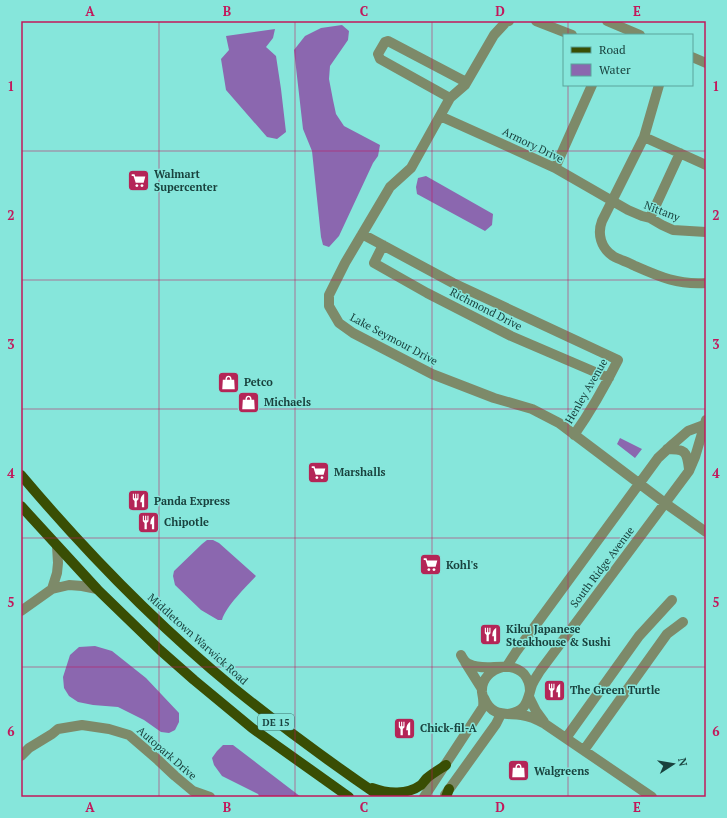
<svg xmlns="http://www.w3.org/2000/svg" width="727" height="818" viewBox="0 0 727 818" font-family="'PT Serif',serif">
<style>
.water{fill:#8b67af}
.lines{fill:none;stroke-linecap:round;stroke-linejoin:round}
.minor{stroke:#7d8a69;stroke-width:10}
.major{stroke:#394e04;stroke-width:10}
.grid{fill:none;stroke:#c2185b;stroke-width:1;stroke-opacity:0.55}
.labels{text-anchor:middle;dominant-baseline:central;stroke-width:3;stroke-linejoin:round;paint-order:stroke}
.shield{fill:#86e6db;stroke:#3a736d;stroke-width:1}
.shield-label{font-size:10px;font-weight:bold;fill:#19423e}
.street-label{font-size:11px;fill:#19423e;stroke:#86e6db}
.poi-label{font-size:11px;font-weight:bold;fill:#19423e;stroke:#86e6db;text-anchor:start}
.neatline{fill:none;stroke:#c2185b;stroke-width:1.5}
.grid-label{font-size:13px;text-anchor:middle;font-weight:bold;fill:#c2185b}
</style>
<rect width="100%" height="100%" fill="#86e6db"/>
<path class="water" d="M342,25L349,31L348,40L330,66L329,79L333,100L336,114L344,126L380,145L378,156L373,163L339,236L329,247L323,245L321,237L312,151L303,129L294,50L305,36L321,28Z
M275,29L273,38L266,47L276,56L281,89L286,132L277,139L267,137L226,90L221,59L229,50L226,36Z
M426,176L493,214L492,225L485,231L417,194L416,187L418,178Z
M620,438L642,449L635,458L617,444Z
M207,540H213L219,543L256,576C246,587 226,606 222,620H218L201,610L175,585L173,576L174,571L202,544Z
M95,646L112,651L146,678L179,713V722L175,730L169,733L161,732L144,720L118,707L93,705L78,702L69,696L64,688L63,677L70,655L79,647Z
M223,745H233L301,797H260L258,794L222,776L214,765L212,758L217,751Z"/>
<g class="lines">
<path class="minor" d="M509,21L506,22L494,35L465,85L450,98L411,168L390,187L345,263L329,295V306L339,323L353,333L432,374L494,398L532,409L559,423L665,503L706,532
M536,21L572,35
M607,21L640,35
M692,57L706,63
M659,85L644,137L602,221C597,234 601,248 613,256C620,260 628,262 635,266C660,277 678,285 706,283
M450,98L380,59L378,54L385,42L388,41L466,82
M440,116L509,147L555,168L628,210L642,216L650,218L662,225L673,230L706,232
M644,137L706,165
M555,168L592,85
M650,218L680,153
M362,234L453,283L618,360C605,386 591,411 574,435
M383,245L374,263L427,293L511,336L609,378
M667,449C685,449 687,451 689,469
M52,589L57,573L58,563L57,546
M21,611L52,589L69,585L82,586L97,589
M461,655C463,659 466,663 469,664C487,673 509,659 524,674C528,679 530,685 530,691
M465,662L482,689
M507,666L516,652L658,458L673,444L688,431L704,425
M529,697L536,711L544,722
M484,698C492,717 504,713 521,715C530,716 538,720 545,724L652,797
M508,714C528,711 527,700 532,685C534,680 537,676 540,671L689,471L695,457L706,420
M566,738L639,636L672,600
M584,750L667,634L683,622
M21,756L29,748L52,734L58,729L82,725L109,729L129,735L158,760L175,776L193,791L210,797
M445,795L496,724L501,714
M424,797L483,707C484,702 483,697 482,692C481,679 491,670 503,667"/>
<path class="major" d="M21,475C86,552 157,625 235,689C282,727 331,763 381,797
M21,506L97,589L160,650L194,680L252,728L349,797
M372,788C388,794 407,795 421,785C423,783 425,780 427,778C433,773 440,769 446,765
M446,797L449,789"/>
</g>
<path class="grid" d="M159,21V797M295,21V797M432,21V797M568,21V35M568,85V797M21,151H706M21,280H706M21,409H706M21,538H706M21,667H706"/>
<defs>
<symbol id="supermarket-square" viewBox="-11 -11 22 22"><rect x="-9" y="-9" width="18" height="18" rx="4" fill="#b42557" stroke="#86e6db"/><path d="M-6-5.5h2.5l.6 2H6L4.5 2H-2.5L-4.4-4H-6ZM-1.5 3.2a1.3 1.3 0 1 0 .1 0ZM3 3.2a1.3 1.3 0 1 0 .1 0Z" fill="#fff"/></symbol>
<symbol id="shop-square" viewBox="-11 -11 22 22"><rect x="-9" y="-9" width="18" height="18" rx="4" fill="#b42557" stroke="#86e6db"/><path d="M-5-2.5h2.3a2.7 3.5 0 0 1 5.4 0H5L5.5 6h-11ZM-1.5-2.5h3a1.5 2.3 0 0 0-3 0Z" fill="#fff"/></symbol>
<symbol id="restaurant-square" viewBox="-11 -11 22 22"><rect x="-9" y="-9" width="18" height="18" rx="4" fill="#b42557" stroke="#86e6db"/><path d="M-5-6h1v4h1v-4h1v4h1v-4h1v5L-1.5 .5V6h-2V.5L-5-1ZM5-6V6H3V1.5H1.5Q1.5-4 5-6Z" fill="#fff"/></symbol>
</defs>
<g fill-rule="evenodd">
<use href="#supermarket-square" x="126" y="168" width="25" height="25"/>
<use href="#shop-square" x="216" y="370" width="25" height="25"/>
<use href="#shop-square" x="236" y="390" width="25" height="25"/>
<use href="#supermarket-square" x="306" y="460" width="25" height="25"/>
<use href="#restaurant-square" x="126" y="488" width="25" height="25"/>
<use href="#restaurant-square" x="136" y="510" width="25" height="25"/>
<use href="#supermarket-square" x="418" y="552" width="25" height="25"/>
<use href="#restaurant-square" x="478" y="622" width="25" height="25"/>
<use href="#restaurant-square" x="542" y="678" width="25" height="25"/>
<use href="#restaurant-square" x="392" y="716" width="25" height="25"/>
<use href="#shop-square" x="506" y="758" width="25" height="25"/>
</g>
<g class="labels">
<rect class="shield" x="258" y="714" width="36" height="16" rx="3"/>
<g class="shield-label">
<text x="276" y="722">DE 15</text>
</g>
<g class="street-label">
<text transform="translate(533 145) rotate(26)">Armory Drive</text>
<text transform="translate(662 211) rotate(21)">Nittany</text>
<text transform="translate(486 309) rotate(27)">Richmond Drive</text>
<text transform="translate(394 339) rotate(28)">Lake Seymour Drive</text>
<text transform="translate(586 391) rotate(-60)">Henley Avenue</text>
<text transform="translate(602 567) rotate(-53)">South Ridge Avenue</text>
<text transform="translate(198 639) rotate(42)">Middletown Warwick Road</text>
<text transform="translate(167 753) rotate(41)">Autopark Drive</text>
</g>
<g class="poi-label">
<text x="154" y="174">Walmart<tspan x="154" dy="13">Supercenter</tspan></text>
<text x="244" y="382">Petco</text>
<text x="264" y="402">Michaels</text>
<text x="334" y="472">Marshalls</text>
<text x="154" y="501">Panda Express</text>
<text x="164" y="522">Chipotle</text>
<text x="446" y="565">Kohl's</text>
<text x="506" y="629">Kiku Japanese<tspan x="506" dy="13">Steakhouse &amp; Sushi</tspan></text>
<text x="570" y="690">The Green Turtle</text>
<text x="420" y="728">Chick-fil-A</text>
<text x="534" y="771">Walgreens</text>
</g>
</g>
<rect width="727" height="818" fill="none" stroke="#86e6db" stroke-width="44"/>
<rect x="563" y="34" width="130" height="52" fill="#86e6db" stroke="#5aa49c"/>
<rect x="571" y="47" width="20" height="6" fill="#394e04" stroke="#5aa49c"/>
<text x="599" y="54" font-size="12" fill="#19423e">Road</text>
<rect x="571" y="64" width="20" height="12" fill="#8b67af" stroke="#5aa49c"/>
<text x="599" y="74" font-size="12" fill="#19423e">Water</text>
<g transform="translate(673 764) rotate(78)" stroke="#86e6db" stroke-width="3" paint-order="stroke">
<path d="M0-3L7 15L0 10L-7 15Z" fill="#19423e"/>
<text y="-6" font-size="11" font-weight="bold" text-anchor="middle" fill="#19423e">N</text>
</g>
<rect x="22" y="22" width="683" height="774" class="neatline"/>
<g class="grid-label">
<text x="90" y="16">A</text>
<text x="227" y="16">B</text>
<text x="364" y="16">C</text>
<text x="500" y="16">D</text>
<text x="637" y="16">E</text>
<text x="11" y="91">1</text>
<text x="716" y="91">1</text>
<text x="11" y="220">2</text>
<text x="716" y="220">2</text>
<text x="11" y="349">3</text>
<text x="716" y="349">3</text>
<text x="11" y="478">4</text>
<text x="716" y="478">4</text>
<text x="11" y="607">5</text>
<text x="716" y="607">5</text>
<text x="11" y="736">6</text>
<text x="716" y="736">6</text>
<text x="90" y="812">A</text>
<text x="227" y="812">B</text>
<text x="364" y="812">C</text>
<text x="500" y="812">D</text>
<text x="637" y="812">E</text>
</g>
</svg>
